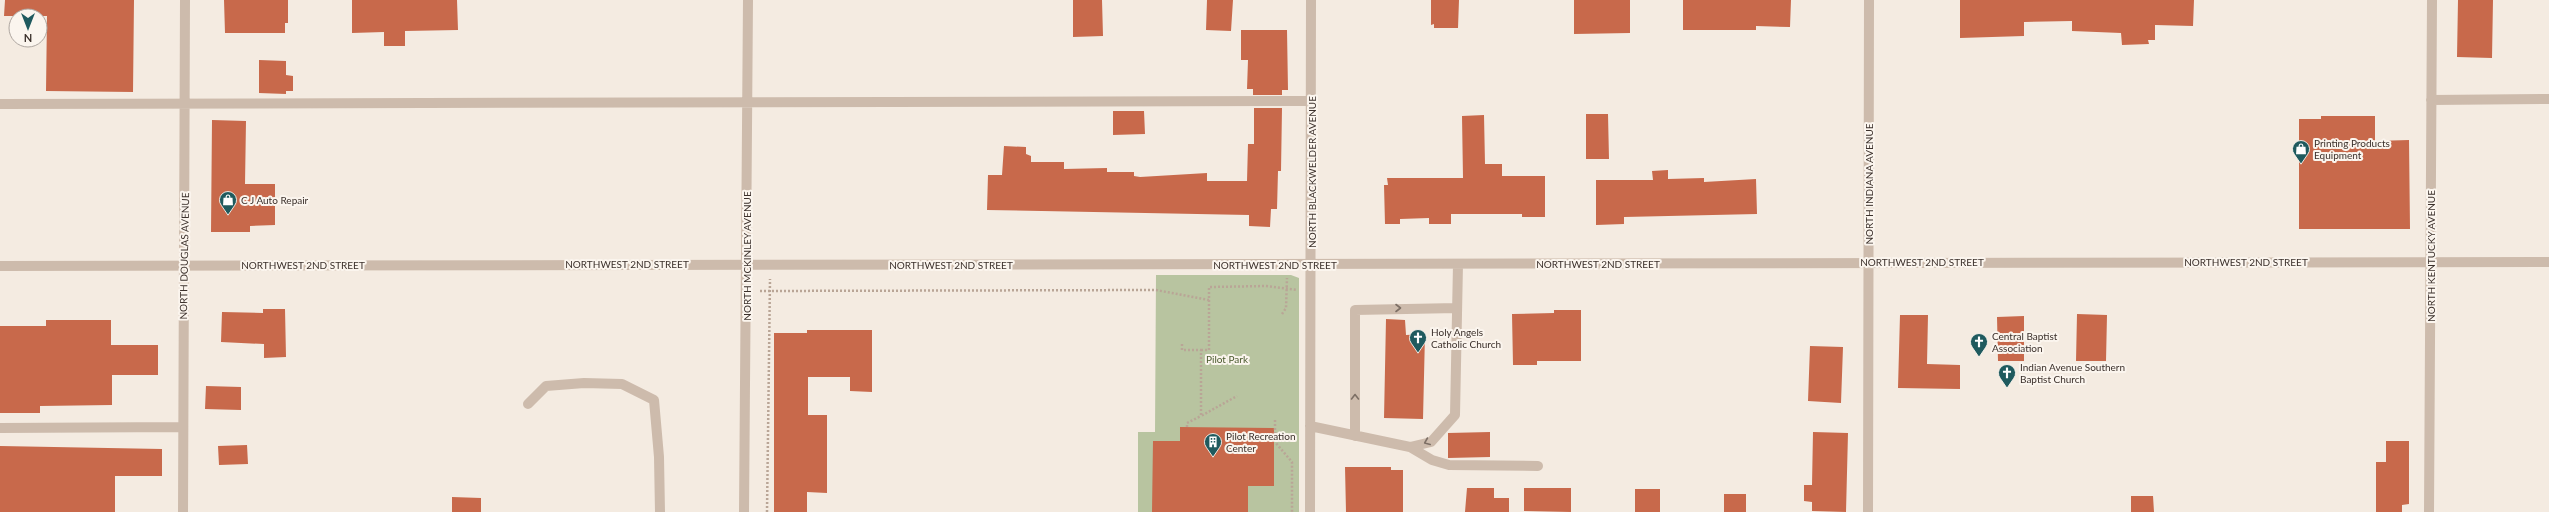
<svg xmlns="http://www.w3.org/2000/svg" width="2549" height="512" viewBox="0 0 2549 512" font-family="Lato,sans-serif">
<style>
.green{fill:#b8c4a0}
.building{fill:#c8694b}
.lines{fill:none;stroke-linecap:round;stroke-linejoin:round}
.path{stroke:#b9a596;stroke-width:2.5;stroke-dasharray:2 2;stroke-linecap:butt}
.minor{stroke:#cdbbac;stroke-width:10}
.oneway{stroke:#7d6f65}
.labels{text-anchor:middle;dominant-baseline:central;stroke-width:4;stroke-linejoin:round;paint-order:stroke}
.poi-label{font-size:10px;fill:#3b302b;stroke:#fbf5ee;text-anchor:start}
.street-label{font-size:10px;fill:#3b302b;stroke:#fbf5ee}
.park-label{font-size:10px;fill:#4a5a2e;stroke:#fbf5ee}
</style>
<rect width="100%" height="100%" fill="#f4ebe1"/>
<path class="green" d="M1156,275H1291L1299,278V512H1138V432H1155Z"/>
<path class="building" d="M5,0H134L133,92L46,91L47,16H4Z
M224,0H288V23H285V33H225Z
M352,0H457L458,30L405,31V46H384V32L352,33Z
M1073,0H1102L1103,36L1073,37Z
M1207,0H1233L1231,31L1206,30Z
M1431,0H1459L1458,28H1434V24L1431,25Z
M1574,0H1630V33L1574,34Z
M1683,0H1791L1790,27L1756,26V30H1683Z
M1960,0H2194L2193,26L2155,25V40H2148L2149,44L2122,45L2121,33L2072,31V21L2024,22V36L1960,38Z
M2458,0H2493L2492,58L2457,57Z
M1241,30H1287L1288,90H1282V95H1253V89H1247L1248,60H1241Z
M259,60L286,61V75L293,76V91H286V94L259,93Z
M1254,108H1282L1281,171H1278L1277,209H1271L1270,227L1249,226V215L987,210L988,175H1002L1004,146L1026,147V154L1031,156V162H1064V169L1107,168V172H1134V176L1140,177L1207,173V181H1247L1248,144H1254Z
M1113,111H1144L1145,134L1113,135Z
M1586,114H1608L1609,159H1586Z
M1484,115L1485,164H1502V176H1545V217H1522V214H1451V224H1429V218L1400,219V224H1385L1384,185H1388L1387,178H1463L1462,116Z
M2321,116H2375V141L2409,140L2410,229H2299V119H2321Z
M212,120L246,121L245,184H275V225L250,226V232H211Z
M1668,170V179L1704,178V182L1756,179L1757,214L1624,217V224L1596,225V180H1653L1652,171Z
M263,309H285L286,357L264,358V344L221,342L222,312L263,313Z
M1554,310H1581V361H1537V365H1513L1512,314L1554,313Z
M2077,314L2107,315L2106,361H2076Z
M1900,315H1928L1927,364L1960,365V389L1898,388Z
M2024,316V361H1998L1997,317Z
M1386,319L1405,320L1406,335L1425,334L1423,419L1384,418Z
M46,320H111V345H158V375H112V405L40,406V413H0V326H46Z
M807,330H872V392L850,391V377H808V415H827V493L807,492V512H774V333H807Z
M1810,346L1843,347L1841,403L1808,401Z
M206,386L241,387V410L205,409Z
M1180,427L1274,428V486H1248V512H1152L1153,441H1180Z
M1490,432V457L1448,458V433Z
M1813,432L1848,433L1846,512L1812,511V502L1804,501V485H1812Z
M2386,441H2409V504L2402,505V512H2376V462H2386Z
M247,445L248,464L219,465L218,446Z
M0,446L162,449V476H115V512H0Z
M1345,467H1391V470H1403V512H1346Z
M1467,488H1494V498H1509V512H1465Z
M1524,488H1571V512L1524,511Z
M1635,489H1660V512H1635Z
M1724,494H1746V512H1724Z
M2131,496H2153L2154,512H2131Z
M452,497L481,498V512H452Z"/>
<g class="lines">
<path class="path" d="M760,291L1156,290L1209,300
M1282,314L1286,308L1287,278
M1182,344V350H1201V416L1237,396
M1201,350H1209V287L1266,286L1297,290
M1275,420V442L1292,462V512
M1187,427V423L1201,416
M767,512L770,279"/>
<path class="minor" d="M2431,100L2549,99
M0,104L1312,101
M0,266L2549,262
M528,404L546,386L584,383L622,384L654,400L659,457L660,512
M1310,426L1410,447L1431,442L1455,415L1458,264
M0,428L182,427
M1355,436V310L1457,308
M1410,447L1432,460L1449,465L1538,466
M183,512L185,0
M744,512L748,0
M1310,512L1311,0
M1868,512L1869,0
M2429,512L2432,0"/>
</g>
<defs><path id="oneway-chevron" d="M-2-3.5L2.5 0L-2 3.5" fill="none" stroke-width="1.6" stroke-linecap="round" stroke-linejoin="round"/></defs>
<g class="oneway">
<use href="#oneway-chevron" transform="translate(1398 308)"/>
<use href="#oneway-chevron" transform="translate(1355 397) rotate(-90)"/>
<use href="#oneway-chevron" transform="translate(1427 442) rotate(157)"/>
</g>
<defs>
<symbol id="shop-pin" viewBox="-11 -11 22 30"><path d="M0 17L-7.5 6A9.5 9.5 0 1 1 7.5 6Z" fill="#1f5a5e" stroke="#fbf5ee"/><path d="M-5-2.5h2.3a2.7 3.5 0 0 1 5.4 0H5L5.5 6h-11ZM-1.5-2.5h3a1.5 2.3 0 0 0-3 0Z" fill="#fff"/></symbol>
<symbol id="church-pin" viewBox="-11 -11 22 30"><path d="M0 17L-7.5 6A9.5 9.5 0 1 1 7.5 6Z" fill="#1f5a5e" stroke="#fbf5ee"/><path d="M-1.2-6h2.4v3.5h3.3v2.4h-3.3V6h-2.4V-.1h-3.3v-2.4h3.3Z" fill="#fff"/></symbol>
<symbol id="building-pin" viewBox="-11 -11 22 30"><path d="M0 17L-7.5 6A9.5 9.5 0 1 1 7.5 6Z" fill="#1f5a5e" stroke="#fbf5ee"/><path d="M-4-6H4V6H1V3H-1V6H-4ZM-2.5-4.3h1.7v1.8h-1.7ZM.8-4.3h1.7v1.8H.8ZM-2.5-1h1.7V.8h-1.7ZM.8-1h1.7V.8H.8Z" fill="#fff"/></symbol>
</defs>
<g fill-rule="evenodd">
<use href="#shop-pin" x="2291" y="139" width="20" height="27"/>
<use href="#shop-pin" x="218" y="190" width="20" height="27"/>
<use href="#church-pin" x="1408" y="328" width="20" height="27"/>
<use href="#church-pin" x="1969" y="332" width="20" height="27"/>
<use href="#church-pin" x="1997" y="363" width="20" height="27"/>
<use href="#building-pin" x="1203" y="432" width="20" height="27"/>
</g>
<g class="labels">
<g class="poi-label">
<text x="2314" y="143">Printing Products<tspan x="2314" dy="12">Equipment</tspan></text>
<text x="241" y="200">C J Auto Repair</text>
<text x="1431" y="332">Holy Angels<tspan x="1431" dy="12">Catholic Church</tspan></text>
<text x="1992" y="336">Central Baptist<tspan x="1992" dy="12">Association</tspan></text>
<text x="2020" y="367">Indian Avenue Southern<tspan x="2020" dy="12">Baptist Church</tspan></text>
<text x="1226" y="436">Pilot Recreation<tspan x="1226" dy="12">Center</tspan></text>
</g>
<g class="street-label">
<text transform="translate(1312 172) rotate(-90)">NORTH BLACKWELDER AVENUE</text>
<text transform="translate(1869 184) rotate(-90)">NORTH INDIANA AVENUE</text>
<text transform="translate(184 256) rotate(-89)">NORTH DOUGLAS AVENUE</text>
<text transform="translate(747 256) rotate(-90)">NORTH MCKINLEY AVENUE</text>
<text transform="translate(2431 256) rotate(-90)">NORTH KENTUCKY AVENUE</text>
<text x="1922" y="262">NORTHWEST 2ND STREET</text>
<text x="2246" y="262">NORTHWEST 2ND STREET</text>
<text x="627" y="264">NORTHWEST 2ND STREET</text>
<text x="1598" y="264">NORTHWEST 2ND STREET</text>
<text x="303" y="265">NORTHWEST 2ND STREET</text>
<text x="951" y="265">NORTHWEST 2ND STREET</text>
<text x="1275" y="265">NORTHWEST 2ND STREET</text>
</g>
<g class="park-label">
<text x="1227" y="359">Pilot Park</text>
</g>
</g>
<g transform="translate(28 28) rotate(180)"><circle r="19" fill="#fbf5ee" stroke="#aea6a0"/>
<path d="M0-3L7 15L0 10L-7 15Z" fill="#1f5a5e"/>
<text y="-6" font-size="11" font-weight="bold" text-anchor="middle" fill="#3b302b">N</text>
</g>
</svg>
